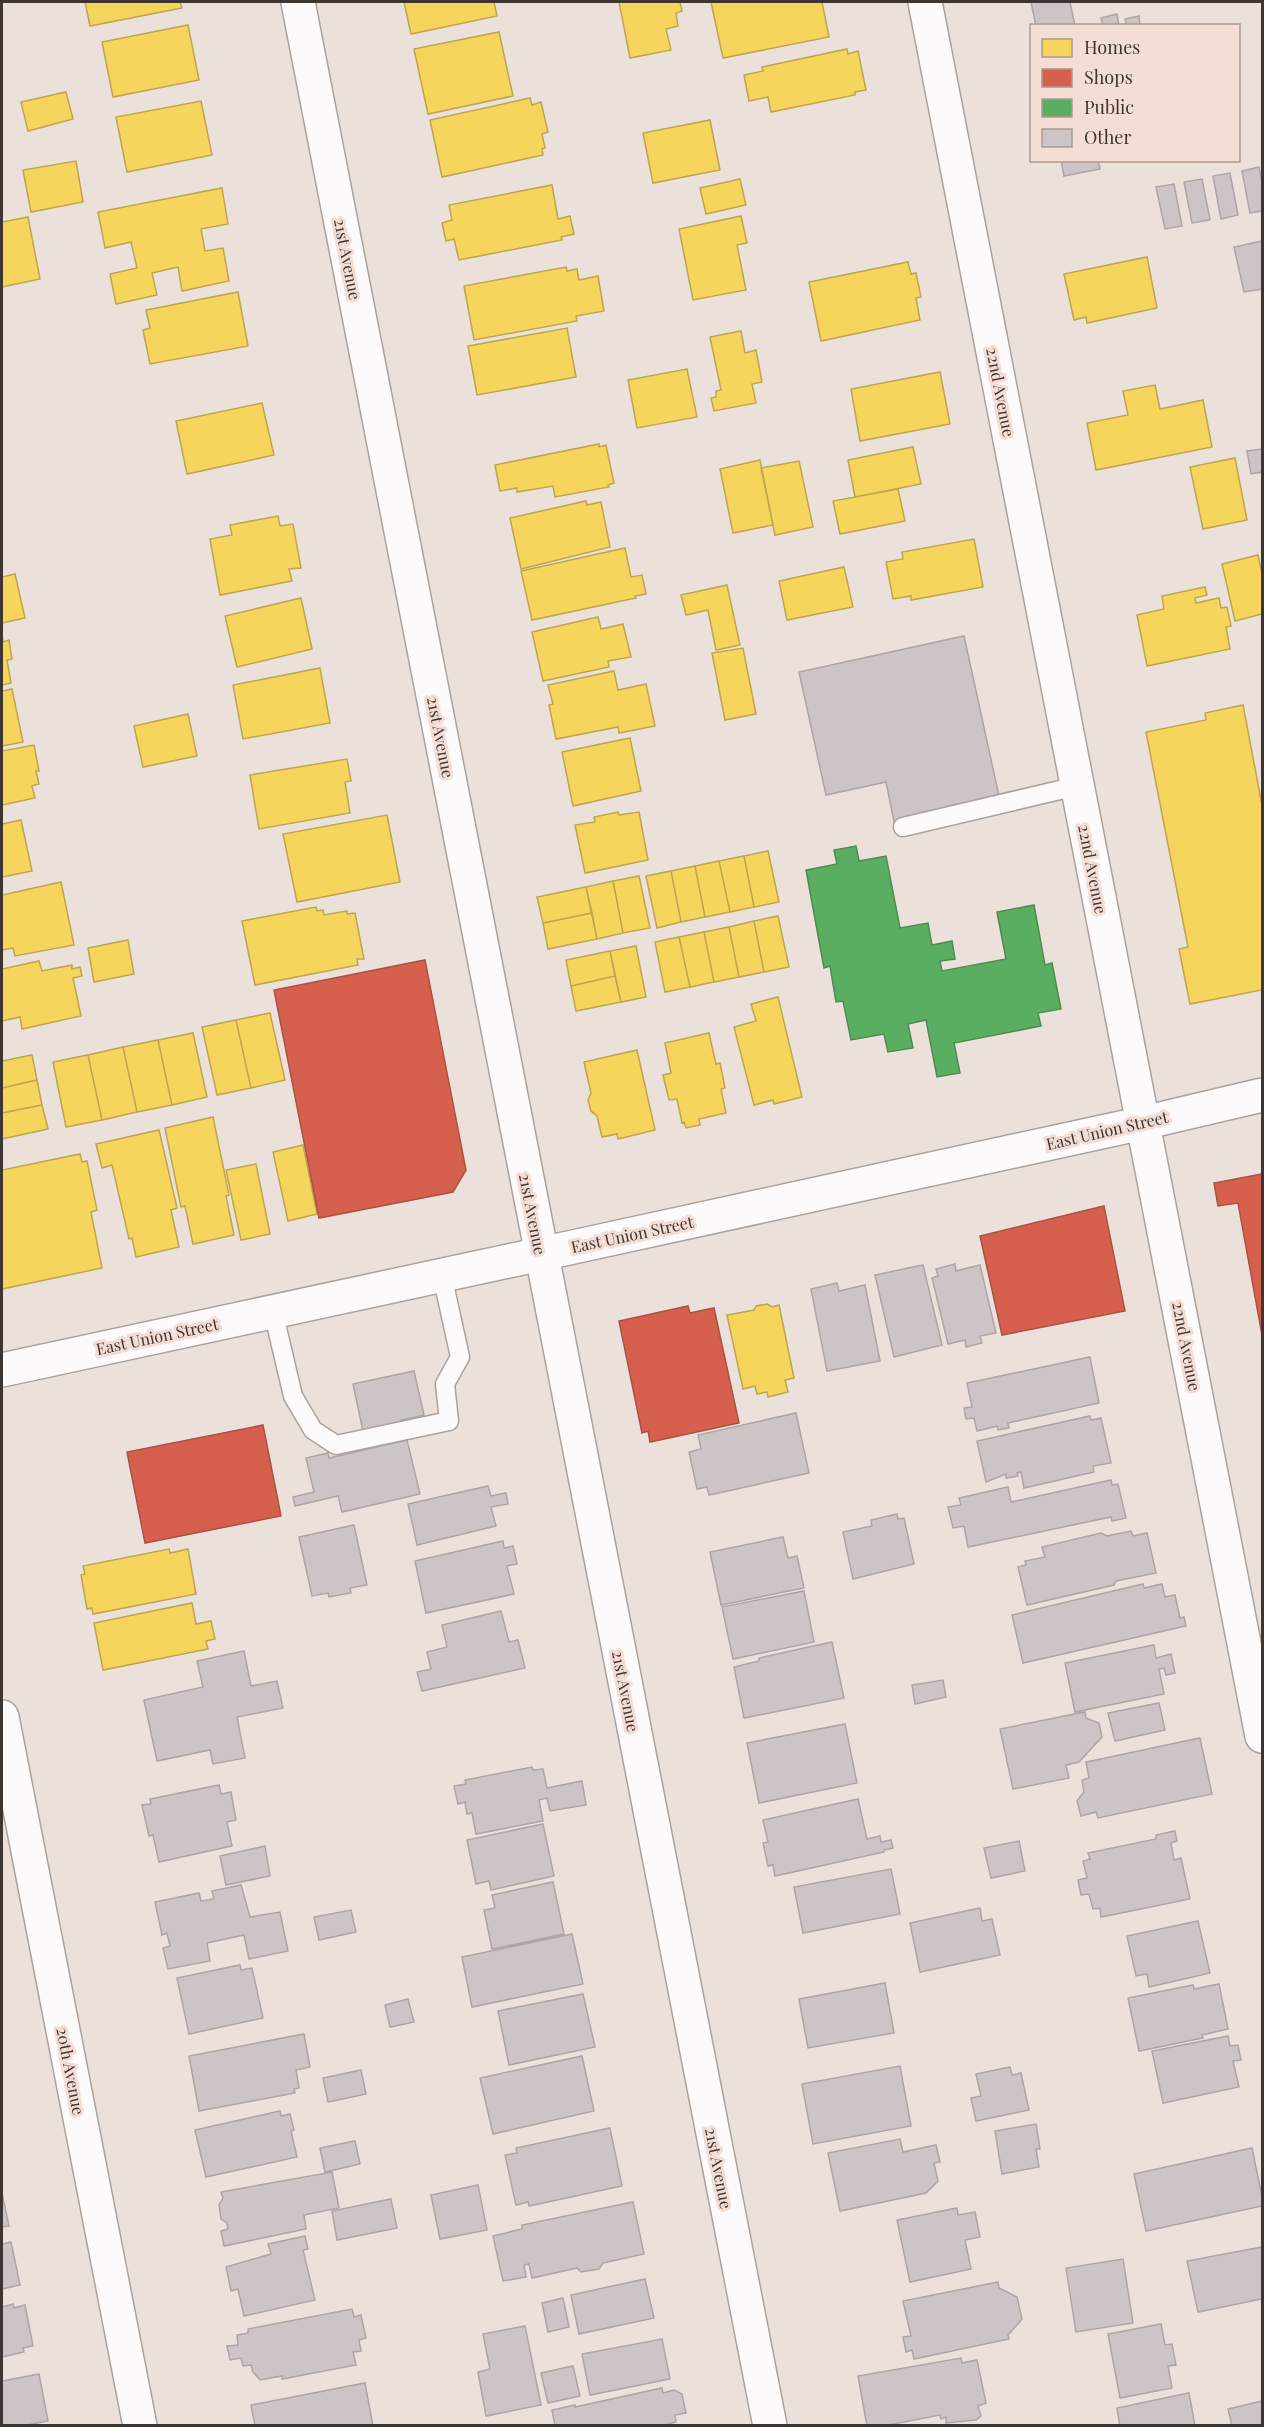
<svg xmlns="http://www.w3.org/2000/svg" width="1264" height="2427" viewBox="0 0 1264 2427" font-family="'Playfair Display',serif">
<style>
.homes{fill:#f6d55c;stroke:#bea54f;stroke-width:1.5}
.shops{fill:#d6604d;stroke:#a85345;stroke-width:1.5}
.public{fill:#5aae61;stroke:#518a53;stroke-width:1.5}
.building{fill:#cdc4c6;stroke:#ada5a5;stroke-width:1.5}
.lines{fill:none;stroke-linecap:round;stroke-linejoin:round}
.service-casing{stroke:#aba29e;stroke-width:21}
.minor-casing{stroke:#aba29e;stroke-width:36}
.secondary-casing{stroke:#aba29e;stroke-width:36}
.service{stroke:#fcfafa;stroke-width:18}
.minor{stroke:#fcfafa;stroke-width:33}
.secondary{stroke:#fcfafa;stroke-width:33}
.labels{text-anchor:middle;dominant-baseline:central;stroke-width:6;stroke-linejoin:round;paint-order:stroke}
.street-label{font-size:16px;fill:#3d3531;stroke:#f3ddd4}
</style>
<rect width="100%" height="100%" fill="#ece0db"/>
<path class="homes" d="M85,2H180L182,8L90,26Z
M404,2H494L497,16L411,34Z
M619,2H680L682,11L676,13L678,26L666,29L671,50L630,58Z
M711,2H822L829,37L723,58Z
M188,25L199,80L113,97L102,42Z
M499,32L513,96L428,114L414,49Z
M847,49L848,54L858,51L866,90L855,92V95L771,112L768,97L749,101L744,75L763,71L762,67Z
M66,92L73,119L28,131L21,102Z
M530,98L532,105L541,102L548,132L542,134L545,148L542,149L543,155L442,177L430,120Z
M201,101L212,155L127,172L116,117Z
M710,120L720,170L653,183L643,133Z
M76,161L83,202L31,212L23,170Z
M740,179L746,205L706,214L700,188Z
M552,185L558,219L570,216L574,234L561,237L562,240L459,260L454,239L446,241L442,223L452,220L449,205Z
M222,188L228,224L201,229L205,251L223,248L229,281L182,291L178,267L152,273L157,295L116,304L110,274L137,268L131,242L105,248L98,212Z
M741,216L747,243L737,245L746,290L693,300L679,229Z
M28,217L40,279L2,287V222Z
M1147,257L1157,308L1087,323L1086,317L1074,320L1064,274Z
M908,262L911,274L916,273L921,297L916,298L920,320L821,341L809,282Z
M566,267L567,271L577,269L579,280L598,276L604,311L576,316L577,321L474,340L464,286Z
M238,292L248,346L150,364L143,330L150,328L146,310Z
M567,328L576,377L477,395L468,346Z
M741,331L745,353L756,350L762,382L752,384L756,403L714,411L711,398L716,397V391L721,390L710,337Z
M687,369L697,417L637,428L628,380Z
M940,372L950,424L860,441L851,389Z
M1155,385L1160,409L1203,400L1212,447L1096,470L1087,423L1128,415L1123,391Z
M262,403L274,455L187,474L176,421Z
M599,444V447L606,445L614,483L608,485L609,487L555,497L553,486L517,492V488L500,491L495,465Z
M913,447L921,484L855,497L848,460Z
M1235,458L1247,520L1203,529L1190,467Z
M760,460L773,525L733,533L720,469Z
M799,461L813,527L775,535L761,468Z
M898,489L905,521L840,534L833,501Z
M586,501L587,505L601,502L610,547L521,569L510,518Z
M278,516L280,526L293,524L301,568L289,569L292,581L220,595L210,539L232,535L230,525Z
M974,539L983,587L911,600V596L893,599L886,562L903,559L902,552Z
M625,548L631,577L642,575L646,594L635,596L636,598L532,620L521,571Z
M1258,555L1262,574V614L1235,621L1222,564Z
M844,567L853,607L787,620L779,581Z
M15,574L25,618L2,623V577Z
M727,585L740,645L716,650L708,610L686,615L681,595Z
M1205,587L1207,595L1195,598L1196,603L1219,598L1221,608L1227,607L1231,626L1226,627L1230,649L1147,666L1137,615L1164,609L1162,596Z
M301,598L312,649L237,667L225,616Z
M598,617L601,629L623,624L631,657L608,661L609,667L543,681L532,632Z
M2,633L3,642L9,640L12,659L7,660L11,683L2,685Z
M743,648L756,714L725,720L712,653Z
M320,668L330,723L243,739L233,685Z
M614,671L618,690L646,684L655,726L619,733L618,727L556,739L549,705L553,704L548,685Z
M12,689L23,742L2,746V691Z
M1243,705L1262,805V990L1190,1004L1179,949L1188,947L1146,732L1206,720L1205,713Z
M188,714L197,756L143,767L134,726Z
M630,738L641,791L573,806L562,752Z
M34,745L39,771H36L39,784L32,786L35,798L2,805V751Z
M347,759L351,781L345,782L350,813L259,829L250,775Z
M618,812L619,815L639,812L648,860L585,873L575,825L595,822L594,817Z
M387,815L400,882L297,902L283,834Z
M21,820L32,871L2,877V824Z
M768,851L779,902L754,907L744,856Z
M744,856L754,907L730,912L719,861Z
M719,861L730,912L705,917L695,866Z
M695,866L705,917L681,922L671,871Z
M671,871L681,922L657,928L646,876Z
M639,876L650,928L623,933L613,881Z
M613,881L623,933L597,939L586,887Z
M61,882L74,945L15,956L13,948L2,950V895Z
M586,887L592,913L543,923L537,897Z
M316,907L317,911L323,910L324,915L347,911V914L355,913L364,959H357L358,965L255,985L242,921Z
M592,913L597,939L548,949L543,923Z
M778,916L789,967L764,972L754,921Z
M754,921L764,972L739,977L729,927Z
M729,927L739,977L714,982L704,932Z
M704,932L714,982L690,987L679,937Z
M679,937L690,987L665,992L655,942Z
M128,940L134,974L94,982L88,948Z
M636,946L646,997L621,1002L610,951Z
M610,951L615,976L571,986L566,960Z
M39,961L42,971L72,965V969L80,967L82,976L73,978L81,1016L22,1029L20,1017L2,1021V969Z
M615,976L621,1002L576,1011L571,986Z
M778,997L802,1097L774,1104L773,1100L754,1105L734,1027L756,1021L751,1004Z
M270,1013L285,1080L251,1088L236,1020Z
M236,1020L251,1088L217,1095L202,1027Z
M193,1033L207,1097L172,1105L158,1040Z
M709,1033L716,1064L720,1063L725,1088L721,1089L726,1113L699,1119L700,1125L686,1128L684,1122L682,1123L677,1099L669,1100L663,1075L671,1073L665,1043Z
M158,1040L172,1105L137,1112L123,1047Z
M123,1047L137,1112L102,1120L88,1055Z
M637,1050L655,1130L618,1139L617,1134L602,1137L597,1116L591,1111L588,1100L591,1093L584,1062Z
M32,1055L37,1080L2,1088V1061Z
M88,1055L102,1120L66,1127L53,1062Z
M37,1080L42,1105L2,1113V1088Z
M42,1105L48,1129L2,1139V1113Z
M213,1117L229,1195L226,1196L234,1235L193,1244L185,1206L181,1207L165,1128Z
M159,1130L177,1208L171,1210L179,1247L136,1257L132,1238L129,1239L112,1165L102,1168L96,1144Z
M303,1145L317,1214L288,1221L273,1152Z
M80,1154L82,1162L87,1161L97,1210L91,1212L102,1268L2,1289V1170Z
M256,1164L270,1234L241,1240L226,1170Z
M767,1304L772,1307L779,1305L794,1378L785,1380L788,1392L768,1397L767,1392L757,1394L755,1386L743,1389L727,1315L754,1310L756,1306Z
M169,1549L170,1553L188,1549L196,1594L93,1614L92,1608L87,1609L81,1575L85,1574L83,1566Z
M192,1603L196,1624L211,1621L215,1639L206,1641L208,1649L103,1670L94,1623Z"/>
<path class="shops" d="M425,960L466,1170L453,1192L319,1218L274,990Z
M1262,1174V1335L1238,1203L1218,1206L1214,1183Z
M1104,1206L1125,1311L1002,1335L980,1236Z
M688,1306L690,1313L714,1308L739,1423L650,1442L648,1431L642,1433L619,1321Z
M263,1425L281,1516L145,1543L127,1452Z"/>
<path class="public" d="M856,846L859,861L886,856L900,928L928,923L932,945L952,941L955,959L940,961L942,971L1006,959L997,912L1034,905L1045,965L1052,963L1061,1009L1038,1013L1041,1026L954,1043L960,1073L937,1077L926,1020L908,1024L913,1048L888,1052L884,1034L851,1040L843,1001L836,1002L830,966L824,968L806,870L837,864L834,850Z"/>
<path class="building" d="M1031,2H1070L1075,26H1036Z
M1117,14L1119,26H1103L1101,18Z
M1139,16L1140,26H1127L1125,19Z
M1061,160H1098L1100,169L1064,176Z
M1259,167L1262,183V211L1250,213L1242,171Z
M1230,173L1238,215L1221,219L1213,176Z
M1202,179L1210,220L1192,223L1184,182Z
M1174,184L1182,226L1165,229L1156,187Z
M1262,241V289L1244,292L1234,247Z
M1262,449V472L1251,474L1247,451Z
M964,636L999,796L949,806L950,814L895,826L886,782L826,795L799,672Z
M955,1264L956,1271L980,1265L996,1333L980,1336L982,1343L966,1347L965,1340L948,1344L932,1278L938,1276L936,1269Z
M923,1265L942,1345L894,1357L875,1275Z
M837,1283L839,1291L865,1285L880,1361L827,1371L811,1289Z
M1090,1357L1099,1403L1008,1423L1009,1428L998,1430L997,1426L977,1431L974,1418L966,1419L964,1408L972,1407L967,1383Z
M414,1371L424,1415L401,1420L402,1427L364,1436L353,1384Z
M796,1413L809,1473L709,1495L707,1487L697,1489L689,1452L701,1449L698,1435Z
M1090,1416L1091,1420L1101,1418L1111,1463L1093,1466L1094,1472L1024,1488L1021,1472L1017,1473L1018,1476L1006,1478V1474L986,1482L977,1441Z
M407,1440L420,1494L342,1512L338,1496L295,1506L293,1497L314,1492L306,1458L328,1453L329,1458Z
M1111,1480L1112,1485L1118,1484L1126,1518L1112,1521L1111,1517L968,1547L964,1526L953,1528L948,1507L961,1505L959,1498L1008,1487L1011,1502Z
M488,1486L491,1496L506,1493L508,1504L491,1507L496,1526L417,1545L408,1504Z
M897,1514L898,1519L904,1518L914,1564L853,1579L843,1532L872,1526L871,1520Z
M354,1525L367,1585L350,1588L351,1593L329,1597L328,1593L312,1596L299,1537Z
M1131,1531L1133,1536L1147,1533L1156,1573L1116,1581L1114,1585L1027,1605L1018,1567L1026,1565L1025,1561L1045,1557L1042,1547L1101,1533L1107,1536Z
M783,1537L788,1558L797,1556L804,1588L721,1605L710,1552Z
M503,1541L504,1548L513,1546L517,1564L507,1566L514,1594L426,1613L415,1561Z
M1143,1584L1144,1588L1162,1584L1165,1597L1175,1595L1180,1618L1184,1617L1186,1626L1023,1663L1012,1615Z
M804,1591L814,1642L733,1659L722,1607Z
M501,1611L509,1642L518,1640L525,1668L422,1691L417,1672L431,1669L427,1652L447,1647L442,1625Z
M832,1642L844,1698L744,1718L734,1667L759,1661V1658Z
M1154,1645L1156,1658L1171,1654L1175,1673L1166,1675L1164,1668L1159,1669L1164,1694L1075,1712L1065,1663Z
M244,1651L251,1686L277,1681L283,1708L237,1717L245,1758L213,1764L210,1750L157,1761L144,1700L203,1687L197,1661Z
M943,1680L946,1697L915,1704L912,1685Z
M1159,1703L1165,1730L1115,1741L1108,1713Z
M1085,1712L1086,1718L1099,1723L1102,1737L1079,1762L1066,1765L1069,1778L1013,1789L1000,1729Z
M845,1724L857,1783L759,1803L747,1743Z
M1200,1738L1212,1794L1098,1818L1096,1812L1081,1816L1077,1801L1084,1792L1082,1780L1089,1778L1086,1762Z
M532,1767L533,1770L543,1769L547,1788L582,1781L586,1805L550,1811L547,1798L539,1800L543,1821L476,1834L472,1813L467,1814L465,1802L458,1804L454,1786L466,1784L465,1780Z
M219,1785L221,1794L231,1792L236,1820L227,1822L232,1846L159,1862L153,1835L149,1836L142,1805L151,1804L150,1799Z
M858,1799L867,1839L880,1836L881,1842L891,1840L893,1848L884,1850V1852L775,1876L773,1865L768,1866L763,1843L768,1842L763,1820Z
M543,1824L554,1876L491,1890L489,1881L476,1884L467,1840Z
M1175,1831L1177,1841L1171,1843L1174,1860L1181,1858L1190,1899L1101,1917L1100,1908L1093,1909L1089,1894L1081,1895L1078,1880L1087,1878L1083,1861L1090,1859L1088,1853L1156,1839V1835Z
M1019,1841L1025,1871L991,1878L984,1848Z
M265,1846L270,1876L226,1885L220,1856Z
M891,1869L900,1914L803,1933L794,1887Z
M553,1882L564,1934L492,1949L484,1910L495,1908L492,1895Z
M241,1885L250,1917L280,1912L288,1951L249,1959L244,1935L207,1943L210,1961L168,1969L163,1948L170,1946L167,1933L162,1935L155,1902L199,1893L201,1901L214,1899L212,1891Z
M980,1908L982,1921L992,1919L1000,1955L920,1972L910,1923Z
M351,1910L356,1932L319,1940L314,1917Z
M1198,1921L1210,1973L1149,1987L1147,1974L1136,1976L1127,1936Z
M572,1934L583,1984L472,2007L462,1957Z
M240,1965L241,1970L252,1968L263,2018L189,2034L177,1978Z
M885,1983L894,2033L808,2048L799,1999Z
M1219,1984L1228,2029L1202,2035L1203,2038L1139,2051L1128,1998L1193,1985L1194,1989Z
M583,1994L595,2047L509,2065L498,2011Z
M408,1999L414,2022L390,2027L385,2005Z
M304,2034L310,2067L296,2070L299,2088L294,2089L295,2093L199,2111L189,2056Z
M1228,2036L1230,2046L1238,2045L1241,2060L1233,2061L1239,2087L1163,2103L1152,2051Z
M582,2056L594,2111L493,2134L480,2078Z
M900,2066L911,2126L813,2144L802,2084Z
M1010,2067L1012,2075L1021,2073L1029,2110L976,2121L971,2098L981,2096L976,2074Z
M361,2070L366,2094L328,2102L323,2078Z
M280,2111L281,2116L290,2114L294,2130L291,2131L297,2157L206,2177L195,2130Z
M1036,2124L1040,2149H1036L1039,2167L1002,2174L995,2131Z
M610,2128L622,2186L529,2206L528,2202L516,2205L505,2155L517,2153L516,2148Z
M900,2139L903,2152L936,2145L940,2162L934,2163L938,2181L926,2193L840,2211L828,2153Z
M355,2141L360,2164L325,2172L320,2148Z
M1252,2148L1262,2196V2206L1146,2231L1134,2174Z
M332,2172L339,2208L304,2215L306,2229L224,2246L221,2231L228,2229L227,2223L221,2219L219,2205L223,2198L221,2192Z
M478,2185L487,2230L440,2239L431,2195Z
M2,2193L9,2226L2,2227Z
M391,2199L397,2228L337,2240L332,2211Z
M633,2202L644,2254L603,2263L599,2269L581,2272L577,2268L532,2278L529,2264L524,2265L526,2277L503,2281L493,2236L522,2229V2225Z
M957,2208L958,2215L975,2212L980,2237L965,2240L971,2269L910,2282L897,2220Z
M305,2236L308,2249L303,2250L315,2300L244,2316L238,2289L231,2291L226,2267L271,2254L268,2244Z
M11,2242L20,2285L2,2289V2244Z
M1262,2247V2299L1198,2312L1187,2261Z
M1123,2259L1133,2323L1076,2332L1066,2268Z
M645,2279L654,2318L579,2334L571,2295Z
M998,2282L999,2288L1017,2297L1022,2319L1008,2335L1009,2339L914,2359L912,2350L906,2352L903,2337L911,2336L903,2301Z
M563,2298L569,2327L548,2332L542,2303Z
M13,2304L14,2308L25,2305L33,2346L23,2348L24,2352L2,2357V2307Z
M352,2309L354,2317L361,2315L366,2338L359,2340L361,2351L353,2352L356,2365L282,2379V2376L260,2380L253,2372L251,2365L243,2366L241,2358L230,2360L227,2346L238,2345L237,2335L248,2333V2329Z
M1161,2324L1165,2345L1172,2344L1176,2365L1168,2366L1172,2388L1120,2398L1108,2334Z
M525,2326L541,2405L486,2416L478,2372L490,2369L483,2334Z
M662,2339L670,2379L590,2395L582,2354Z
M961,2358L962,2363L977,2360L986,2403L978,2406L981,2416L976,2420L946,2423V2417L941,2419L940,2415L883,2426H867L858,2376Z
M573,2366L580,2396L548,2403L541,2373Z
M39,2374L48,2421L22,2426H2V2381Z
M365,2383L373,2426H255L251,2405Z
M662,2388L663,2393L674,2390L682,2394L686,2413L675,2415L676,2422L660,2426H555L552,2410L575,2405V2407Z
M1189,2393L1195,2426H1120L1117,2408Z
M1262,2401V2426H1232L1228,2409Z"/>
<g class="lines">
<defs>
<path id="service" d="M903,827L1077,786
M273,1311L293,1396L313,1430L336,1445L449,1421L445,1384L460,1357L442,1275"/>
<path id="minor" d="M298,2L770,2426
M925,2L1262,1736
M2,1717L140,2426"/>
<path id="secondary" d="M2,1370L541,1254L1143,1123L1262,1095"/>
</defs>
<use href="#service" class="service-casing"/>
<use href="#minor" class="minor-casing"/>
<use href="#secondary" class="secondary-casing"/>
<use href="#service" class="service"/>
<use href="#minor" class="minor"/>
<use href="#secondary" class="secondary"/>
</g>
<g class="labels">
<g class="street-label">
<text transform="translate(348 259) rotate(79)">21st Avenue</text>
<text transform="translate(1001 392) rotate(79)">22nd Avenue</text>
<text transform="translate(441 737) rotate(79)">21st Avenue</text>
<text transform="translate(1093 869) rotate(79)">22nd Avenue</text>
<text transform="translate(1107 1130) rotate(-13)">East Union Street</text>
<text transform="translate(533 1214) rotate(79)">21st Avenue</text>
<text transform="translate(632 1234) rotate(-12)">East Union Street</text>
<text transform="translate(157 1336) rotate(-12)">East Union Street</text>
<text transform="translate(1187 1346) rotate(79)">22nd Avenue</text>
<text transform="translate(626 1691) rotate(79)">21st Avenue</text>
<text transform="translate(71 2071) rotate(79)">20th Avenue</text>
<text transform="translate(719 2168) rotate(79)">21st Avenue</text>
</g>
</g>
<rect width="1264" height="2427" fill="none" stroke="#3d3531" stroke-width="6"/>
<rect x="1030" y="24" width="210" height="138" fill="#f3ddd4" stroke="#aa9a93" stroke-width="1.5"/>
<rect x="1042" y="39" width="30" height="18" fill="#f6d55c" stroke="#aa9a93" stroke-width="1.5"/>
<text x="1084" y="54" font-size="18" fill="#3d3531">Homes</text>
<rect x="1042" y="69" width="30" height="18" fill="#d6604d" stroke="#aa9a93" stroke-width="1.5"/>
<text x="1084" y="84" font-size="18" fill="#3d3531">Shops</text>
<rect x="1042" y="99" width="30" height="18" fill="#5aae61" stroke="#aa9a93" stroke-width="1.5"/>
<text x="1084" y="114" font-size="18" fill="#3d3531">Public</text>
<rect x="1042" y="129" width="30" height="18" fill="#cdc4c6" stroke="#aa9a93" stroke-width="1.5"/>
<text x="1084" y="144" font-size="18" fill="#3d3531">Other</text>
</svg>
